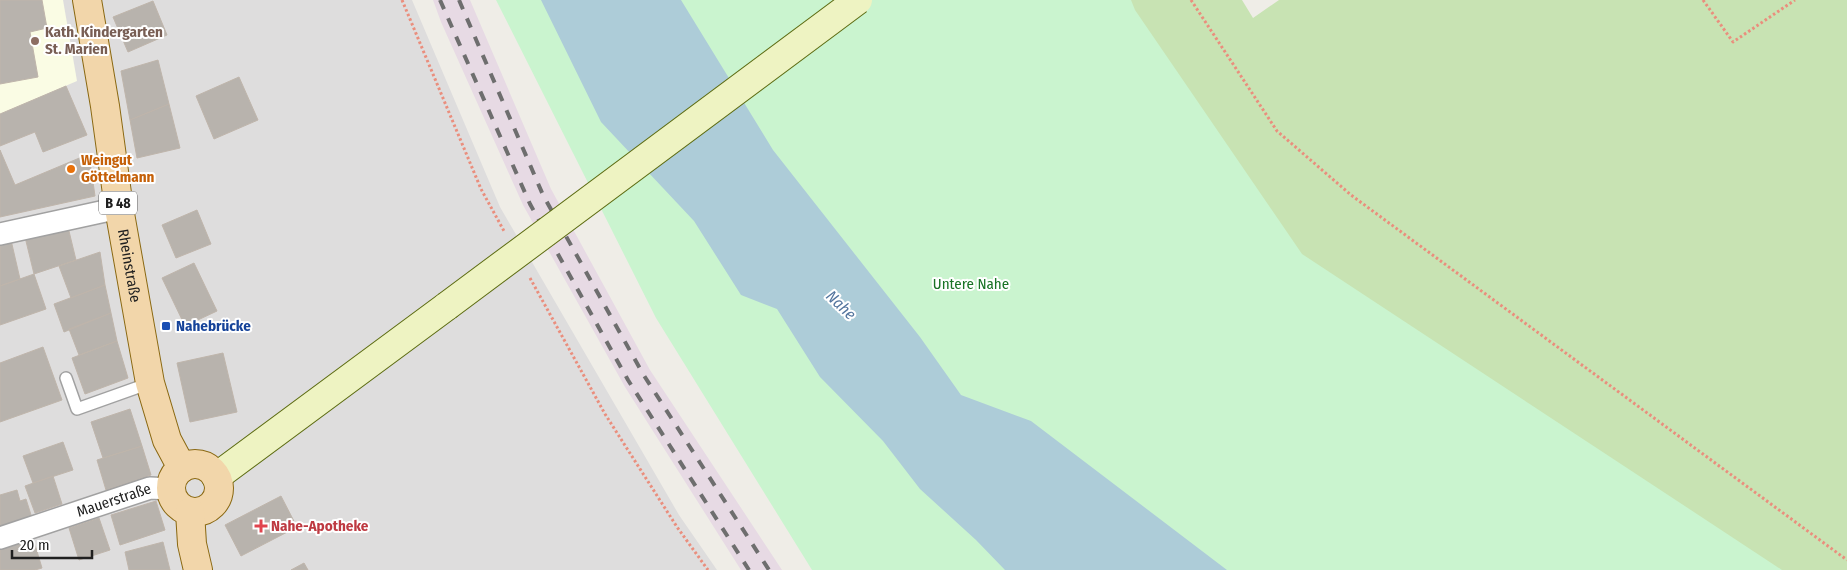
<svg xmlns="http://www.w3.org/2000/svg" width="1847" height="570" viewBox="0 0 1847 570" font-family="'Fira Sans Condensed',sans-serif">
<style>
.residential{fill:#dedddd}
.industrial{fill:#e7dae4}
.education{fill:#fafce4}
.grass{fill:#c8e3b3}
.park{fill:#caf4cf}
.water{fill:#adccd8}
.building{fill:#b8b3ad;stroke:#bfb5ab}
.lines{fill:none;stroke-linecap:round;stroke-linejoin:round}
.lane-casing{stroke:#a1a1a1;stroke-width:14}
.street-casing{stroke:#a1a1a1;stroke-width:24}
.secondary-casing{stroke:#5d6c12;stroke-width:30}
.primary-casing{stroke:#8a6811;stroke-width:30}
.path{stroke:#ea8e7d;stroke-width:3;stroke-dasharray:2.5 2.5;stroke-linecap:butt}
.lane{stroke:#fff;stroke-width:11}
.street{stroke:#fff;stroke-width:21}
.secondary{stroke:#eef3c2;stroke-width:28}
.primary{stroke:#f2d6aa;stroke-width:28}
.rail{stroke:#6e6e6e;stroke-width:4;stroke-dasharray:10 10;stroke-linecap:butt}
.secondary-bridge-casing{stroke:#5d6c12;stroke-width:30;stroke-linecap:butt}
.secondary-bridge{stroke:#eef3c2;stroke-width:28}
.education-dot{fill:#8d6e63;stroke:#fff;stroke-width:2}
.food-dot{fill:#e8710a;stroke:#fff;stroke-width:2}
.transit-dot{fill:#1a4fb4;stroke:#fff;stroke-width:2}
.health-dot{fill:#e0444e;stroke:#fff;stroke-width:2}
.labels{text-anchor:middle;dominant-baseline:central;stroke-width:4;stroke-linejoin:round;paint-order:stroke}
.shield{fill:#fff;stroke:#636363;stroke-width:1}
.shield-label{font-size:14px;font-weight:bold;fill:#202020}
.education-label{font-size:15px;font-weight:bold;fill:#785e54;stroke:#fff;text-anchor:start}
.food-label{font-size:15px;font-weight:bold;fill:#c56008;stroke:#fff;text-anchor:start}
.street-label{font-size:15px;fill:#202020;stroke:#fff}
.park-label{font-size:15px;fill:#197325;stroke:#fff}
.transit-label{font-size:15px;font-weight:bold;fill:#164399;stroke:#fff;text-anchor:start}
.health-label{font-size:15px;font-weight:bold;fill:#be3a42;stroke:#fff;text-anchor:start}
.water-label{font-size:16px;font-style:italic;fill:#54759e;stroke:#fff}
</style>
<rect width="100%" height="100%" fill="#efede7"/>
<path class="residential" d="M0,0H412L500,207L679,515L717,570H0Z"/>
<path class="industrial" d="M433,0H470L551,189L650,370L782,570H741L625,387L523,205L441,22Z"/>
<path class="education" d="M0,0H63L77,81L0,114Z"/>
<path class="grass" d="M893,0H1242L1253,18L1279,0H1847V570H1227Z"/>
<path class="park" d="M496,0H1131L1135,10L1302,254L1782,570H812L656,318Z"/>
<path class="water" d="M541,0H681L773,150L920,337L961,395L1031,421L1227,570H1005L976,540L920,489L883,441L820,377L777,309L741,295L694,221L601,122Z"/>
<path class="building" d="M0,0H42L47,28L30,32L38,77L0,84Z
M153,1L167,35L128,52L113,17Z
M158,60L169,104L130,120L121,71Z
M239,77L258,120L214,139L196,96Z
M66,86L87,135L43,152L35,132L0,146V114Z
M169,104L180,148L137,158L130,120Z
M0,150L15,185L89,154L95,196L0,217Z
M197,210L211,244L176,258L162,225Z
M68,227L76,260L34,274L25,237Z
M11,240L20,279L0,286V243Z
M100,252L105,285L71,298L59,266Z
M194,263L217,311L185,326L162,278Z
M34,274L46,309L0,325V286Z
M105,285L111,313L64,332L54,304Z
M111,313L117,341L79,355L69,329Z
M117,341L128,378L85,394L72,358Z
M43,347L62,400L0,422V363Z
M223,353L237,412L190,422L177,363Z
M130,409L142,446L103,458L91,422Z
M63,442L73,470L33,483L23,456Z
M142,446L151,475L106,490L97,460Z
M53,476L62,504L35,513L25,486Z
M17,490L20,501L26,499L32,518L0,528V495Z
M281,496L297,527L241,556L225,525Z
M156,501L165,530L120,545L111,515Z
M99,518L110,550L79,560L69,528Z
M33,538L42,568L35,570H0V548Z
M163,542L170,570H129L125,552Z
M304,563L308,570H291Z"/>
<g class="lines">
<defs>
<path id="lane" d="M66,378L77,409L150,383"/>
<g id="street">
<path d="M0,234L119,208"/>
<path id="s1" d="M0,538L150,488L171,489"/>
</g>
<path id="secondary" d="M216,477L447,306"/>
<g id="primary">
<path id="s2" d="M87,0L105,106L119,208L150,383L167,440L182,468"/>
<circle cx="195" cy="488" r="24"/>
<path d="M190,512L192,544L198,570"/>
</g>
</defs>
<use href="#lane" class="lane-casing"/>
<use href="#street" class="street-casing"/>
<use href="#secondary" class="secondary-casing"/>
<use href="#primary" class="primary-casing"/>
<path class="path" d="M402,0L481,189L504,231
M1191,0L1277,131L1351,195L1847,560
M1703,0L1733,42L1795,0
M530,278L605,414L677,527L708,570"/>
<use href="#lane" class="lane"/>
<use href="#street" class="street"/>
<use href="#secondary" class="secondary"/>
<use href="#primary" class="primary"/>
<path class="rail" d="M440,0L530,204L628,380L749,570
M459,0L543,195L643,374L769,570"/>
<defs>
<path id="secondary-bridge" d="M447,306L858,0"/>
</defs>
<use href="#secondary-bridge" class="secondary-bridge-casing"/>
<use href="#secondary-bridge" class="secondary-bridge"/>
</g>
<circle class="education-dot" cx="35" cy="41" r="5"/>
<circle class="food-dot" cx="71" cy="169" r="5"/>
<rect class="transit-dot" x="161" y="321" width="10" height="10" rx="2.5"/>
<path class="health-dot" d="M258.5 518.5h5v5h5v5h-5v5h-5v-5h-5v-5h5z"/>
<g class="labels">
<rect class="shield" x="99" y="191.5" width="38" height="23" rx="4"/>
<g class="shield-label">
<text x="118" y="203">B 48</text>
</g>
<g class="education-label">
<text x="45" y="32">Kath. Kindergarten<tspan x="45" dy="17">St. Marien</tspan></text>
</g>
<g class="food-label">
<text x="81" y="160">Weingut<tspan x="81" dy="17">Göttelmann</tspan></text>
</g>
<g class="street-label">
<text stroke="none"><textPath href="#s2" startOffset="269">Rheinstraße</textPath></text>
<text stroke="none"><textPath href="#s1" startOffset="120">Mauerstraße</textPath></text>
</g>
<g class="park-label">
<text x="971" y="284">Untere Nahe</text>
</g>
<g class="transit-label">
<text x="176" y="326">Nahebrücke</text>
</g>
<g class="health-label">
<text x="271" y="526">Nahe-Apotheke</text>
</g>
<g class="water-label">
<text transform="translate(841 305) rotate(44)">Nahe</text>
</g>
</g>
<path d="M12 550v8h80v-8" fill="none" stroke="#202020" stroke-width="2.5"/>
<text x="20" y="550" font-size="15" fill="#202020" stroke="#ffffff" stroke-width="4" paint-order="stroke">20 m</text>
</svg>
